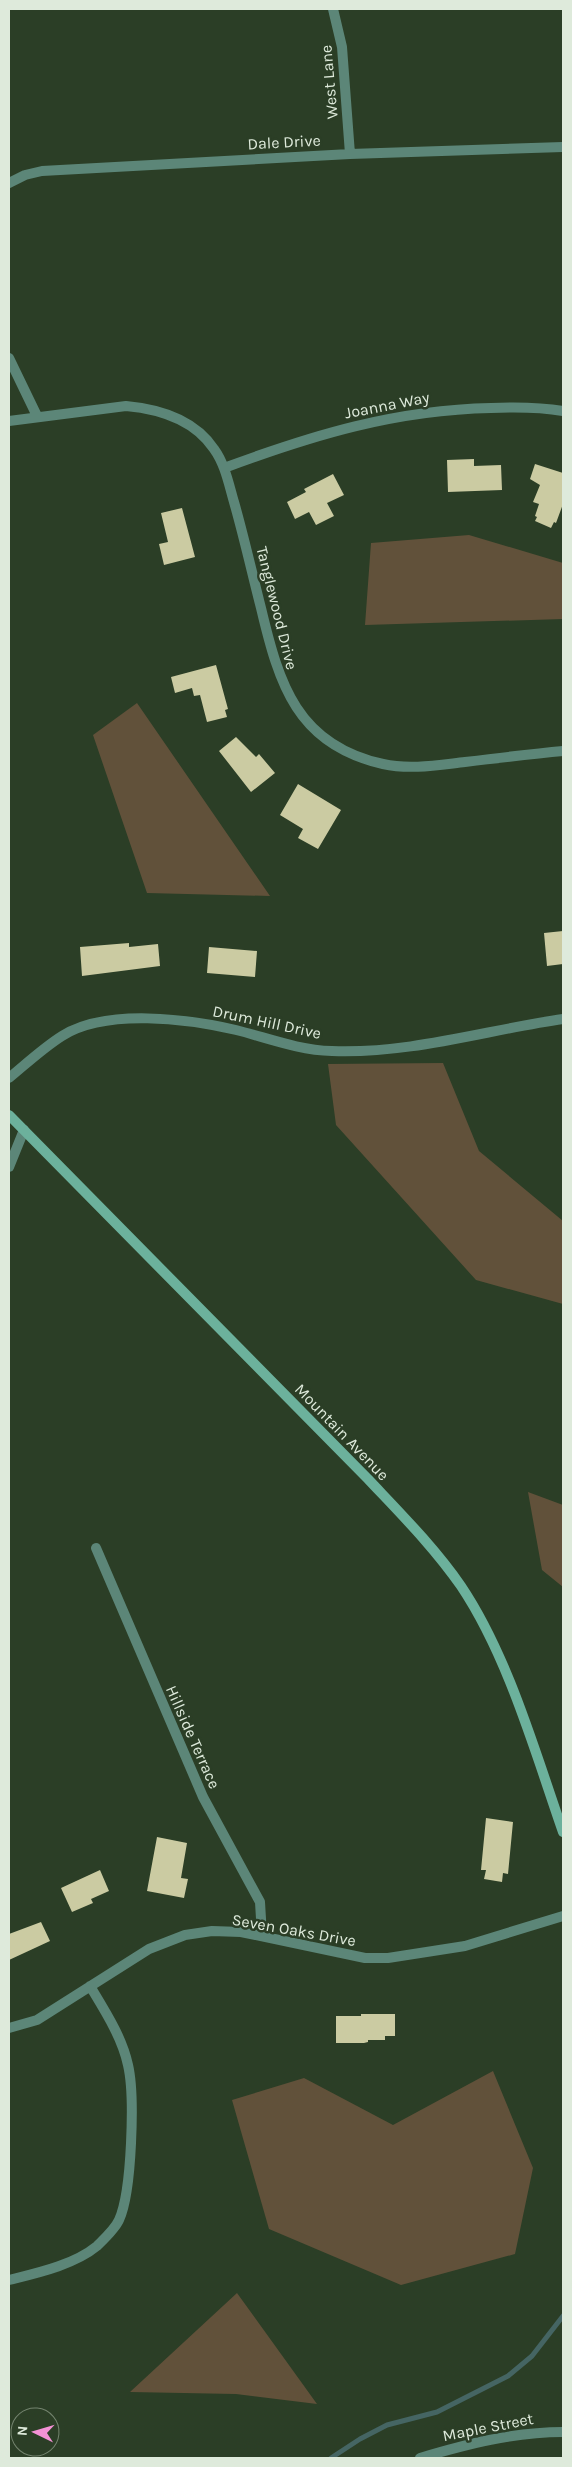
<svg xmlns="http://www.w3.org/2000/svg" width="572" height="2467" viewBox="0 0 572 2467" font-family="Karla,sans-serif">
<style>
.green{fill:#61513a}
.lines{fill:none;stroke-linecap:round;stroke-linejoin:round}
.stream{stroke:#456563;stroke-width:5}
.building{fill:#cbcba2}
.minor{stroke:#5c8678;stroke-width:10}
.secondary{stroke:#6cb19c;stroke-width:10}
.labels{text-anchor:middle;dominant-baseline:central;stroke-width:5;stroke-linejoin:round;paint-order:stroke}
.street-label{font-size:16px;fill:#deeadb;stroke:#2b3e26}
</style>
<rect width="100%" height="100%" fill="#2b3e26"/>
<path class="green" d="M469,535L563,563V619L365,625L371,543Z
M137,703L270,896L147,893L93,735Z
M443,1063L479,1151L563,1221V1304L476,1280L336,1125L328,1064Z
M528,1492L563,1505V1587L542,1570Z
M493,2071L533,2168L515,2254L401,2285L269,2229L232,2100L304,2078L393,2125Z
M237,2293L317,2404L236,2394L130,2392Z"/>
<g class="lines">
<path class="stream" d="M331,2458L360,2439L387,2425L437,2412L508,2376L532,2356L563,2316"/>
</g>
<path class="building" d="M474,459V466L501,465L502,490L448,492L447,460Z
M535,464L563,473V504L556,523L554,522L551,528L535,521L537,517L535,516L539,504L533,502L540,485L530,479Z
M333,474L344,495L327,503L334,516L316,525L309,512L295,519L287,502L306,492L304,489Z
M182,508L195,557L164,565L159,544L168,542L161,513Z
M216,665L228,709L225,710L227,717L207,722L200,695L194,696L192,688L175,693L171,677Z
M236,737L256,757L259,754L275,773L251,792L219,751Z
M298,784L341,810L318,849L298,838L303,829L280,815Z
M563,931V964L547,966L544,933Z
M129,943V947L158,944L160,966L82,976L80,947Z
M209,947L257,951L255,977L207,973Z
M486,1818L513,1822L508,1874L503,1873L502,1882L484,1879L486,1870H481Z
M157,1837L187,1843L181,1878L188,1879L184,1898L147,1891Z
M100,1870L109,1891L91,1899L93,1903L72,1912L61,1888Z
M41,1922L50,1941L9,1960V1934Z
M361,2014H395V2036H385V2040H368V2042L364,2043H336V2016H361Z"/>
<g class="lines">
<path class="minor" d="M333,9L342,47L350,154
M9,183L25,175L42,171L350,154L563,147
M9,358L37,416
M9,421L126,406C159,409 194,419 214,449C225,464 229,485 234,502C244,537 252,573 261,608C279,684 297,745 383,764C410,770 438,765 465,762C498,758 531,754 563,751
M224,468C313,435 395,410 491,408C515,407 539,407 563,411
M9,1078C26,1064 43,1048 62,1036C106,1008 188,1019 236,1030C268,1038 298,1050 332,1051C411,1054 486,1030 563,1019
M9,1167L24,1130
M96,1548L203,1797L260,1902L262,1936
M9,2028L37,2020L149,1949L185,1935L212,1931L241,1932L365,1958H388L465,1946L563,1916
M9,2280C37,2273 74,2265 97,2246C104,2239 115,2229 119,2220C132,2192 135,2095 128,2065C122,2037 105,2011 90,1986
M420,2458C467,2444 514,2432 563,2432"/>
<path class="secondary" d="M9,1115L368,1479C400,1513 434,1547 461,1586C508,1656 535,1752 563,1832"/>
</g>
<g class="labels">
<g class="street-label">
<text transform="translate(329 82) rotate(-95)">West Lane</text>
<text transform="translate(284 142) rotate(-3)">Dale Drive</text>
<text transform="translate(387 405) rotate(-11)">Joanna Way</text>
<text transform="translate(277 608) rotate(76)">Tanglewood Drive</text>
<text transform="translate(267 1022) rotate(12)">Drum Hill Drive</text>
<text transform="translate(342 1432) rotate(46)">Mountain Avenue</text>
<text transform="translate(193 1737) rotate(66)">Hillside Terrace</text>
<text transform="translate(294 1930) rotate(10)">Seven Oaks Drive</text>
<text transform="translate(488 2427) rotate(-11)">Maple Street</text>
</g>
</g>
<rect width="572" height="2467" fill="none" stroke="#deeadb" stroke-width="20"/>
<g transform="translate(35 2432) rotate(275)"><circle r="24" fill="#2b3e26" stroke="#73836e"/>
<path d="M0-4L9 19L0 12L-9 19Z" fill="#f391d5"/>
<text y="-8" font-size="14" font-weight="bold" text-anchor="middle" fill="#deeadb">N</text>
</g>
</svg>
